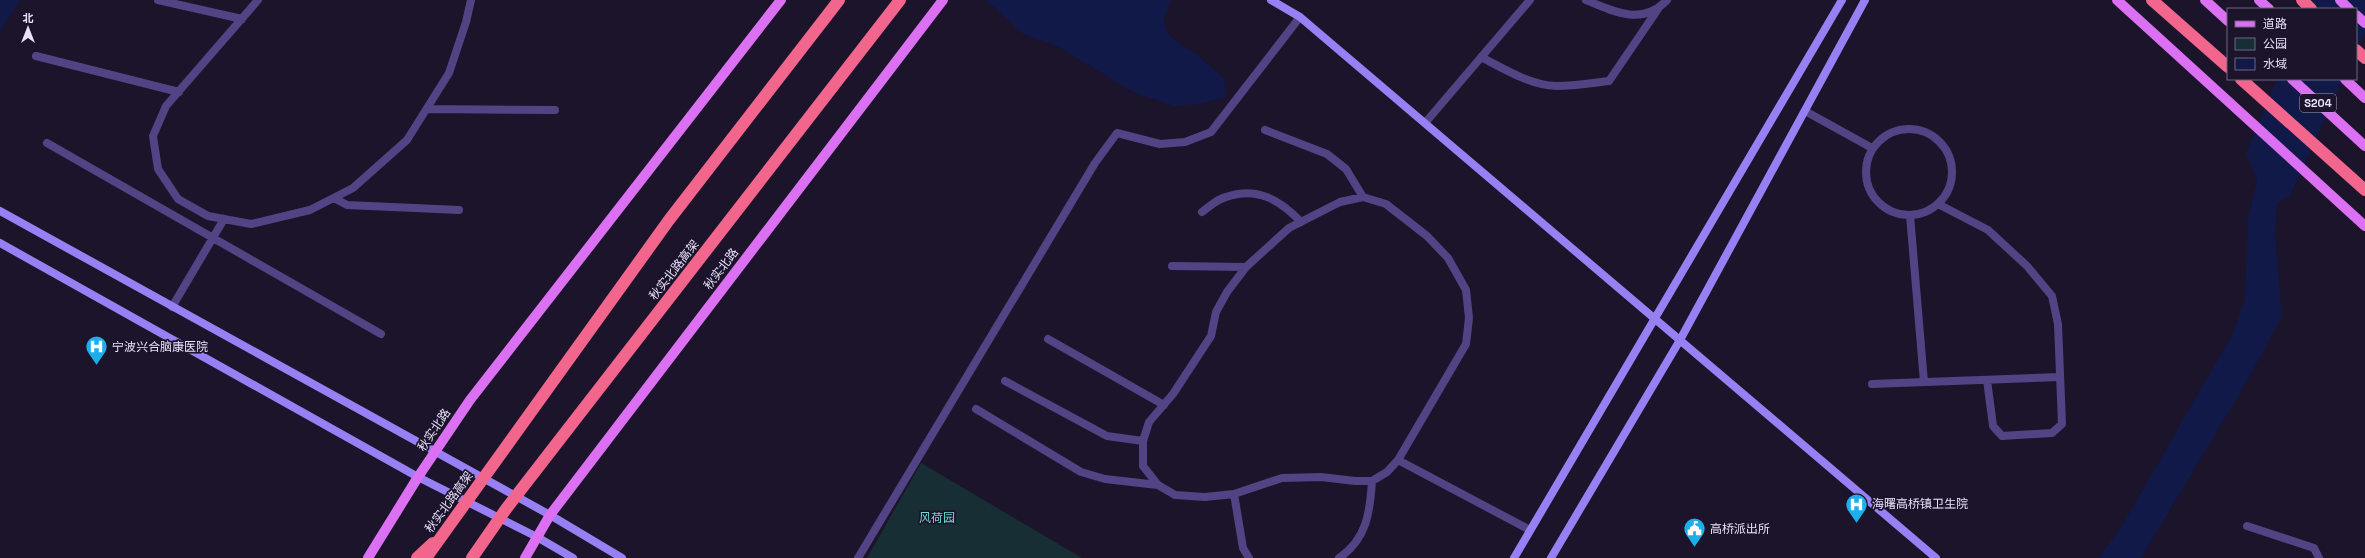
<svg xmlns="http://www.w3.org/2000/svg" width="2365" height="558" viewBox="0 0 2365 558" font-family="'Space Grotesk','Noto Sans SC',sans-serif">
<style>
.green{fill:#172f34}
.water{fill:#101947}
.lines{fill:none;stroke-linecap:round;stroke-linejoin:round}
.lane{stroke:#524385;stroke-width:8}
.street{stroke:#524385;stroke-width:8}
.secondary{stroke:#997ff4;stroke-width:8}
.primary{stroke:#dc70f3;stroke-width:10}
.highway{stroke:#f2658d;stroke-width:12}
.highway-bridge{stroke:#f2658d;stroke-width:12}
.labels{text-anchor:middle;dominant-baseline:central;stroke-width:3.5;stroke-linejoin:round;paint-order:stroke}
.shield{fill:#1c142a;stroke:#aca3bd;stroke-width:1}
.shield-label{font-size:11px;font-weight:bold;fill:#e9e0fc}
.street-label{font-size:12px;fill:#e9e0fc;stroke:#1c142a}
.poi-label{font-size:12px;fill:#e9e0fc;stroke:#1c142a;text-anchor:start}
.park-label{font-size:12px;fill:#70d8d2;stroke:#1c142a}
</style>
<rect width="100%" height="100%" fill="#1c142a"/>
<path class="green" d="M921,463L1082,558H867Z"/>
<path class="water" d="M0,0H20L0,32Z
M986,0H1171C1154,34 1173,38 1198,56C1207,62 1215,71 1224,78L1226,97L1199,104L1174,106L1133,92L1057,46L1023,34Z
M2310,0H2365V32L2356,52V9H2306Z
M2277,79H2343L2290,196L2277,203L2275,235L2282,316L2245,385L2141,558H2099L2123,524L2233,333L2245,298L2248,218L2257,180L2246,153Z"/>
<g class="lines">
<path class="lane" d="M158,0L242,19
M258,0L166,106L153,136L158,169L178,199L208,216L251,224L310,210L353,188L407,140L449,73L466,22L471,0
M1586,0C1614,12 1643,26 1667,0
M36,56L179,92
M1481,57C1504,69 1530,85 1556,86C1574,86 1592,83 1609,81L1658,9
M427,109L555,110
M1805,111L1872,148
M1425,123L1530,0
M1866 172a43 43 0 1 1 86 0a43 43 0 1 1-86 0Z
M1265,130L1327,154L1346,169L1363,197
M47,143L381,334
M1363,197L1386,204L1427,236L1448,258L1466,290L1469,318L1466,344L1398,460L1387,472L1372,481H1355L1321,477L1282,478L1234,494L1205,497L1175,495L1158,485L1143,466V441L1149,422L1173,394L1211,336L1216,312L1227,292L1246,267L1289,228L1340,202Z
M334,198L347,205L459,210
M1938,204L1988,230L2027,266L2052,296L2058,324L2062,424L2052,433L2002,436L1993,426L1987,380
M1202,212C1209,207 1217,199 1226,197C1257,186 1280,200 1301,222
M1910,215L1924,382
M1172,266L1246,267
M172,307L224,219
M1048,339L1164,405
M1005,381L1107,436L1143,441
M1872,384L2060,377
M976,409L1081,472L1105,479L1158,485
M1398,460L1530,530
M1234,494L1243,548L1249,558
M2247,526L2314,548L2319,558
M1339,558C1367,539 1370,512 1372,481"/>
<path class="street" d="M858,558L1095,163L1117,133L1160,144L1185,142L1211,132L1300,17"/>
<path class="secondary" d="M1271,0L1300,17L1936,558
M0,211L550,515L622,558
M0,243L418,477L537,537L573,558
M1514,558L1842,0
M1551,558L1680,340L1865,0"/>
<path class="primary" d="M2117,0L2365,226
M2205,0L2228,21
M2259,0L2269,9
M2340,0L2349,9
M2356,15L2365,23
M2292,79L2365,146
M2345,79L2365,98
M368,558L418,477L470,400L781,0
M525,558L550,515L943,0"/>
<path class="highway" d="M2152,0L2228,67
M2302,0L2311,9
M2356,50L2365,58
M2241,79L2365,190
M417,558L433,543"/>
<path class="highway-bridge" d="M426,558L669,220L839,0
M472,558L506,509L900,0"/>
</g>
<defs>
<symbol id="hospital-pin" viewBox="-11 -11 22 30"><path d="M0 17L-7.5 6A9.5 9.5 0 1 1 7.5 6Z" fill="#1cafec" stroke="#1c142a"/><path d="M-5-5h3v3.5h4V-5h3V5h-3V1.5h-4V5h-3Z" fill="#fff"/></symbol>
<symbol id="civic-pin" viewBox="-11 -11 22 30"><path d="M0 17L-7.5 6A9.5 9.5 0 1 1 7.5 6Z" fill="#1cafec" stroke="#1c142a"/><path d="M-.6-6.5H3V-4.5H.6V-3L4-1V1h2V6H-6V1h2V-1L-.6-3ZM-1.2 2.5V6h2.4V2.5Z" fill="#fff"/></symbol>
</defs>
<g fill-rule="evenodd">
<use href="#hospital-pin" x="84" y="334" width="25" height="34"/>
<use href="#hospital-pin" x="1844" y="492" width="25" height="34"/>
<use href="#civic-pin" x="1682" y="516" width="25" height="34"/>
</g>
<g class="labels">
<rect class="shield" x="2300" y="94" width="36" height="18" rx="3"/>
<g class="shield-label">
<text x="2318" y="103">S204</text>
</g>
<g class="street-label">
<text transform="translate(721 269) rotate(-53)">秋实北路</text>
<text transform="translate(674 270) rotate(-52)">秋实北路高架</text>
<text transform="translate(434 430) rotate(-56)">秋实北路</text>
<text transform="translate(449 502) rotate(-54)">秋实北路高架</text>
</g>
<g class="poi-label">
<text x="112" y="347">宁波兴合脑康医院</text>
<text x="1872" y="504">海曙高桥镇卫生院</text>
<text x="1710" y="529">高桥派出所</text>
</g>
<g class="park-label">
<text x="937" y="518">风荷园</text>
</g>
</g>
<rect x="2227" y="8" width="130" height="72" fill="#1c142a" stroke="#6e667e"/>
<rect x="2235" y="21" width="20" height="6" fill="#dc70f3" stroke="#6e667e"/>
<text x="2263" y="28" font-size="12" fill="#e9e0fc">道路</text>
<rect x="2235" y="38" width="20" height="12" fill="#172f34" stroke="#6e667e"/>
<text x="2263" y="48" font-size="12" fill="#e9e0fc">公园</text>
<rect x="2235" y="58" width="20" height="12" fill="#101947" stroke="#6e667e"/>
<text x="2263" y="68" font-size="12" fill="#e9e0fc">水域</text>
<g transform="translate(28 28)" stroke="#1c142a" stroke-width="3" paint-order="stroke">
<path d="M0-3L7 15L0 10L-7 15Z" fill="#e9e0fc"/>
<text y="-6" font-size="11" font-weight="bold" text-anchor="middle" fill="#e9e0fc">北</text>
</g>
</svg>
